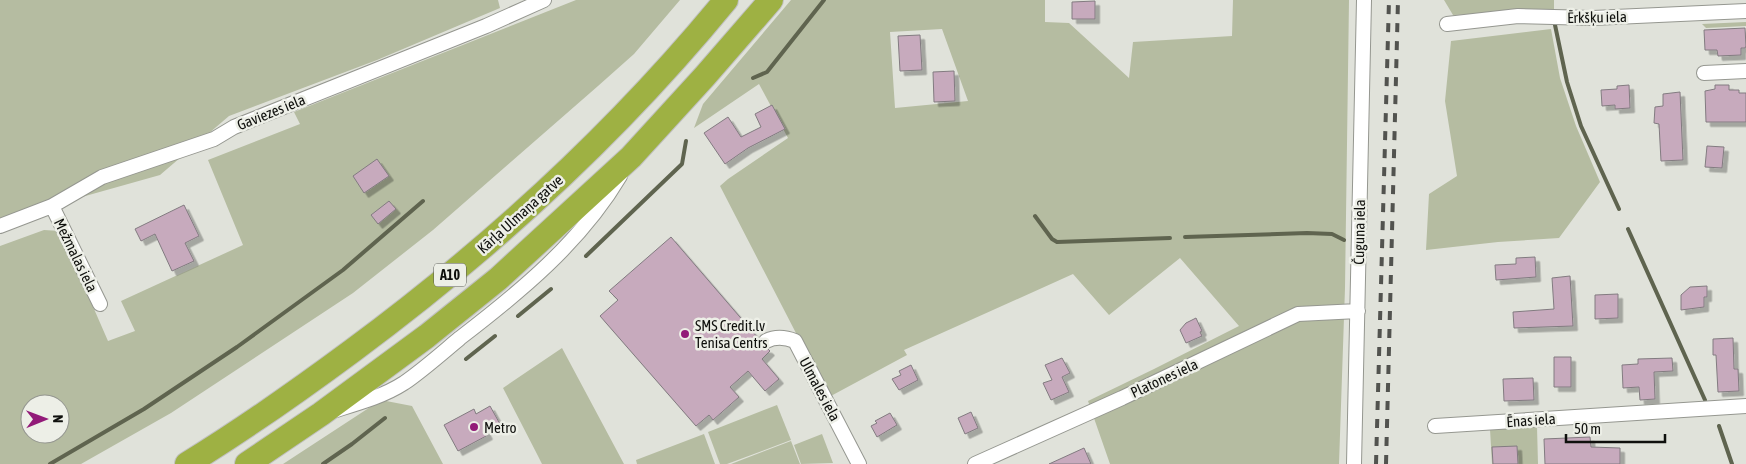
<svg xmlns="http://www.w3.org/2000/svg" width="1746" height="464" viewBox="0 0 1746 464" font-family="'Asap Condensed',sans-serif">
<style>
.green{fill:#b5bca1;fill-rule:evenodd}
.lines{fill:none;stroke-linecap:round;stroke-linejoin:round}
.stream{stroke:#5f644f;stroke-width:4}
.building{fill:#c7aabd;stroke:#827b80;filter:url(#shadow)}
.street-casing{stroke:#959790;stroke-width:16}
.highway-casing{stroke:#c1c1c0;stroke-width:26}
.street{stroke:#fff;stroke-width:14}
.highway{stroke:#9eb143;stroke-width:24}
.rail{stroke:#52534f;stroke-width:4;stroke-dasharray:9 9;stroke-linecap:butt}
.poi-dot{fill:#921a78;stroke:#edefe7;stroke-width:2}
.labels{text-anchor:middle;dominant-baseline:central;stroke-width:5;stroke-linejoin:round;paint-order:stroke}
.shield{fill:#edefe7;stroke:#52534e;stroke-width:1}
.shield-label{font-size:14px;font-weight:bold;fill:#0f100d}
.street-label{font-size:15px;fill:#0f100d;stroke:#edefe7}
.poi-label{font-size:15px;fill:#0f100d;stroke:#edefe7;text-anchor:start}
</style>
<defs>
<filter id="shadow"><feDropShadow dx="4.5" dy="4.5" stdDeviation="0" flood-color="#0004"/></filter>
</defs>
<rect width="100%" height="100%" fill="#e0e2da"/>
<path class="green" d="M0,0H498L500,8L377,60L229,116L160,175L0,220Z
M576,0H680L634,54L598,86L433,230L353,293L171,413L81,464H0V246L44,230L60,231L108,341L135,331L121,301L243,245L208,160L300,124L294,112ZM30,404H60V434H30Z
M791,0H1045V22L1069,23L1129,78L1133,42L1232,36L1233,0H1349L1345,288L1339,464H1110L1088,401L1154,369L1239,326L1180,258L1109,315L1073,274L904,350L907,355L829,397L720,186L728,179L788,138L759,84L694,128L703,104ZM942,29L968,101L895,108L890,32Z
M1444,0H1554V12L1453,15Z
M1746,22V26L1706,28L1702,24Z
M1551,29L1560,78L1576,126L1600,182L1559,238L1498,242L1426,250L1429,194L1457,176L1445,101L1451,41Z
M562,348L624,464H542L538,456L503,388Z
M381,400L412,406L443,464H283Z
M777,405L791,440L727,464H720L708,432Z
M1537,427L1538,464H1492L1490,429Z
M704,434L715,464H637L636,460Z
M822,434L833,463L801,464L794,445Z
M791,441L800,464H731Z"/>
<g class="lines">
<path class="stream" d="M1555,25L1567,82L1581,126L1619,209
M753,78L767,72L824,0
M1035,216L1052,239L1057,242L1170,238
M1628,229L1705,400
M1185,237L1307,233L1332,234L1344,240
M586,256L682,164L686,141
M518,316L551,289
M466,359L495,336
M1719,426L1732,464
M50,464L144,409L237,347L343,270L423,201
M323,464L352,444L385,418"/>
</g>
<path class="building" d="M1095,1V19H1072V2Z
M1745,28L1746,46L1745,48H1741V55L1718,56L1717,50H1705L1704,30Z
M920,35L922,70L900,71L898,36Z
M954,71L955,101L934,102L933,72Z
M1629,85L1630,108L1615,109V105L1602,106L1601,90L1617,89V86Z
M1715,85H1729V90H1739V93H1746V122H1706L1705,91L1715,89Z
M1680,92L1683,160L1661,161L1659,124L1654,123L1655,107L1663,106V94Z
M772,105L785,129L748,148L725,164L704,133L728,117L741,137L761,127L755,114Z
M1707,146L1724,147L1722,168L1705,167Z
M377,159L389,176L364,193L353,176Z
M389,201L396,209L378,224L371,215Z
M184,205L199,236L185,243L194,261L172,271L155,234L141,241L135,229Z
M671,237L758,338V344L760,348L768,349L770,351L762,359L779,379L765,391L748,371L730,387L739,397L713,420L709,415L696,426L600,316L618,300L609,291Z
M1535,257L1536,277L1496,280L1495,265L1516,264V258Z
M1570,276L1573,326L1514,328L1513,312L1554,309L1552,278Z
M1707,286V297H1704V307L1681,310V295L1690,287Z
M1618,294V318L1595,319V295Z
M1196,318L1202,331L1200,332L1202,336L1186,343L1180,330L1186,323Z
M1733,338L1734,369H1738L1739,391L1718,392L1716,355H1713V339Z
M1554,357H1571V387H1554Z
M1062,358L1070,373L1062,377L1069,392L1051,400L1043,383L1052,380L1045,365Z
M1672,358L1673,371L1654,372L1655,399L1640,400L1639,387L1623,388L1622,365L1638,364V359Z
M911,365L918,380L899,390L892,379L901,375L899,371Z
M1533,378L1534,400L1504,401L1503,379Z
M490,406L500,424L486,431L488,435L458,451L444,425L474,409L476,414Z
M971,412L978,428L965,434L958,418Z
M890,413L897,425L877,437L871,426L877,423L875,421Z
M1590,437L1591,447L1620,448V464H1545L1544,439Z
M1517,446L1518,464H1493L1492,447Z
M1084,448L1091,464H1049Z"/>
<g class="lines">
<defs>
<path id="street" d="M1447,24L1518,16L1593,18L1746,11
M1704,73L1746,71
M52,206L100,304
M0,226L52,206L102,177L214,139L234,127L486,26L544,0
M766,341C776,336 785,337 795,341L859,464
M336,410C359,403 384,396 404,383C423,370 442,353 460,338C520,292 581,242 620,176
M1435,426L1746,406
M975,464L1122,398L1298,314L1358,311
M1354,464L1364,0"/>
<path id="highway" d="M187,464C244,429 298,391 352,351C490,249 617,133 726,0
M247,464L321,414L427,336L498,279L631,157L705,76L771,0"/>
</defs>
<use href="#street" class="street-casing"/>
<use href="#highway" class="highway-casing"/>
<use href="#street" class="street"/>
<use href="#highway" class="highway"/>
<path class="rail" d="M1376,464L1389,0
M1386,464L1398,0"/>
</g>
<g class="poi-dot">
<circle cx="685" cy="334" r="5"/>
<circle cx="474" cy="427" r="5"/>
</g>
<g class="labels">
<rect class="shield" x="434" y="263.5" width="32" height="23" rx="4"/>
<g class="shield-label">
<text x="450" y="275">A10</text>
</g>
<g class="street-label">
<text transform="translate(1597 17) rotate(-1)">Ērkšķu iela</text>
<text transform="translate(271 112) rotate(-22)">Gaviezes iela</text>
<text transform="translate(520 214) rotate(-42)">Kārļa Ulmaņa gatve</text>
<text transform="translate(1359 232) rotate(-89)">Čuguna iela</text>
<text transform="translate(76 255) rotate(64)">Mežmalas iela</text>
<text transform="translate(1164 378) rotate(-25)">Platones iela</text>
<text transform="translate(820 389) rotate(62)">Ulmales iela</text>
<text transform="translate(1531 420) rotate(-4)">Ēnas iela</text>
</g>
<g class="poi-label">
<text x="695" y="325">SMS Credit.lv<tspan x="695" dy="17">Tenisa Centrs</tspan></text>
<text x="484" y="427">Metro</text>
</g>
</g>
<g transform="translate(45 419) rotate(89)"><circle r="24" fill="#edefe7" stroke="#949690"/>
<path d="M0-4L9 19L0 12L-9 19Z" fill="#921a78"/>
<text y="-8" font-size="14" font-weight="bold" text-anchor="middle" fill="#0f100d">N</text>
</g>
<path d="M1566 434v8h99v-8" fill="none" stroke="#0f100d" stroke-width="2.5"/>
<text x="1574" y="434" font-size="15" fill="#0f100d" stroke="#edefe7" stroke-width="4" paint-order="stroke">50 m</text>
</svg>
